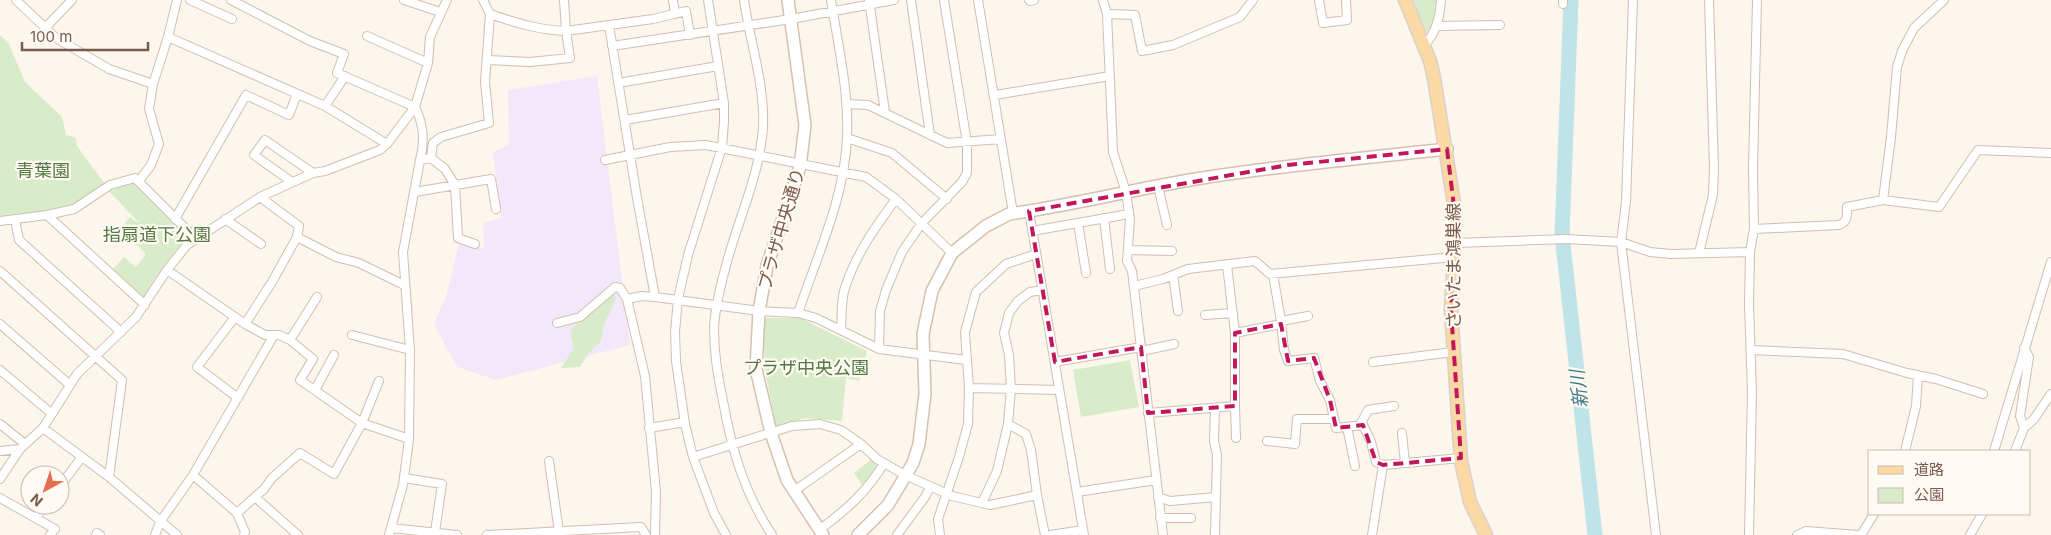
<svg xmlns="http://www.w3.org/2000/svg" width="2051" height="535" viewBox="0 0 2051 535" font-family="Inter,'Noto Sans JP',sans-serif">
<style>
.education{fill:#f3e8fa}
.green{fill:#d8ecc9}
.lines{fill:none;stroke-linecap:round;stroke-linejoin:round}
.river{stroke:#bfe3e8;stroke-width:15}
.street-casing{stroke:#d1beb0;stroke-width:10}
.secondary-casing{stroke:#d6c0b0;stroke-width:14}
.primary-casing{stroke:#dad1cd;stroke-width:15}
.street{stroke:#fff;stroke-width:8}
.secondary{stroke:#fff;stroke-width:11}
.primary{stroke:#fbd9a5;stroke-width:12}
.marked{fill:none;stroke:#c2185b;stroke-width:4;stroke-dasharray:10 6;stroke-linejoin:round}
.labels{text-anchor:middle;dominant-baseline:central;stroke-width:4.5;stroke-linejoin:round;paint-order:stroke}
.park-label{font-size:18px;fill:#537a41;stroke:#fffaf3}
.street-label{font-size:18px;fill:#7a5c4d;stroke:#fffaf3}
.water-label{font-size:19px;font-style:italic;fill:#437c86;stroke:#fffaf3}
</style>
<rect width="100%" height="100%" fill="#fdf6ec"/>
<path class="education" d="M597,76L630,345L496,380L457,367L434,324L446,297L459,243L484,248L483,223L501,218L493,152L509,145L508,90Z"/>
<path class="green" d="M1413,0H1436L1434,21L1430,31L1424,32Z
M0,35L9,44L25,82L62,117L66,135L76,138L77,146L107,187L73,206L47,212L0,218Z
M134,183L192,240L177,249L152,283L145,296L142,298L112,270L124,257L136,267L146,254L120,229L130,217L138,223L152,207L138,222L109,191Z
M611,293L614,294L616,298L604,325L601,341L588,354L580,367L561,368L574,348L571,337V329Z
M763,318H800L867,351L859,381L846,378L842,421L806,418L776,427L765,370Z
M1130,360L1139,407L1081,417L1073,370Z
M872,459L875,462L876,467L863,486L854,473Z"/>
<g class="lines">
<path class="river" d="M1562,236L1571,0
M1563,244L1595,535"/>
<defs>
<path id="street" d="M16,0L56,38L109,69L153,84
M190,0L232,19
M231,0L310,41L344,54L337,73L415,107C424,125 425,141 420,160
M404,0L440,12
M564,0L566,31L653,19L686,11L690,35
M673,0L675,14
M708,0L724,103V122L722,147L688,255L678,299L675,332L676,361L685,424L693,457L714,513L726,535
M744,0C750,42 765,85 763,127C760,172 741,213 729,255C722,279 715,305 714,329C714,353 718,378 723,401C732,451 744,492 772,535
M869,0L885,112
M911,0L930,135
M978,0L1013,213
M1029,0L1030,1L1034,0
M1103,0L1107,14L1113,152L1126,192L1130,219L1127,261L1132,271L1163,535
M1319,0L1323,23L1347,20L1346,0
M1633,0L1626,202L1621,242L1656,535
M1563,4V0
M1107,14L1135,15L1142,51L1173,45L1240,17L1253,0
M609,25L637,198L655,297
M1436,26L1500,25
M45,28L72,0
M367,36L428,63
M168,37L325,106L387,144
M1424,45C1436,34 1440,17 1441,0
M612,46L791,19L894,0
M487,60L530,62L570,58L566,31C539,30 516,23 490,14
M618,83L718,66
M995,95L1110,76
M846,104L868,105L947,143L1001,139
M325,106L345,76
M625,120L724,103
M847,138L892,153L947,199
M431,158L445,169L455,185L458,238L475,244
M605,160L670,147L706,145L866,177L896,199L952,253
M139,181L151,165L159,144L149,109L153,84L168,37L177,0
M292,182L254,155L265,140L313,173
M1158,186L1167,225
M415,192L491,179L496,209
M260,197L299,226L297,237L336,257L359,263L404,285
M1883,200L1939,207L1978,150L2051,153
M1029,211L1084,535
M47,215L145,305
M1104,218L1110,269
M15,219L19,240L121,332
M175,219L246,95L289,115L297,94
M225,219L261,244
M0,221L47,215L74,209L110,185L135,178L196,239
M1078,223L1086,273
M1754,229L1839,225C1848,222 1847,216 1847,207L1883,200L1891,137L1897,67L1902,51L1914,28L1944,0
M1032,231L1129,214
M1455,243L1566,239L1621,242L1650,252L1671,254L1750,252
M1128,250L1172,251
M1699,253L1713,195L1714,169L1709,0
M167,270L245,324L265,335H279L290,340L313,359L300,380L362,423L409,439
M0,271L122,380L109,477
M1273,274L1281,321L1284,350L1288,361L1314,358L1320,381L1330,400L1336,428L1363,425L1371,442L1376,462L1383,465
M1173,275L1178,311
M1134,286L1163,279L1188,269L1255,261L1270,274L1454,257
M627,299L642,296L655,297L759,311L798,313L816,318L879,349L966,360
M798,313C817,256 845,197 847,137C849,91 838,45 831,0
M1205,315L1233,313
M235,317L197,367L238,398
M1281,321L1308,316
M557,323L580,317L615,287L620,288L627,299L645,376L656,492L655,535
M0,324L70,385
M245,324L272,282L297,237
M841,330C842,318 841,303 844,291C854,257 875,227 896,199
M1235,333L1281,324
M352,335L410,350
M290,340L317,297
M2024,348L2029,357L2020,416L2024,428
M879,349L880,311L886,290L902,252L921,224L962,182L967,173V143L944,0
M1751,350L1843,354L1907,373L1936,379L1983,394
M1142,351L1174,344
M1055,362L1141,347
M1373,362L1453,352
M0,370L51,413
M969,388L1059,390
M315,390L334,355
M1235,406L1236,438
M1148,413L1235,406V333L1227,265
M0,424L25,444
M1008,424L1026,434L1031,450L1037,495L1045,535
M1360,425L1368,410L1394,406
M1347,427L1355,466
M43,428L109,477L177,535
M649,428L685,422
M1402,433L1405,463
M1267,441L1295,444L1297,419H1334
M0,451L20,449L43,428L77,374L136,317L167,270L187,245L260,197L313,173L325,171L380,150L387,144L415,107L428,63L430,37L447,0
M1905,451L1916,406L1918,375
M1994,451L2051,262
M2015,451L2024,428L2034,419L2051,394
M693,457L792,426L820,424L841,430L861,444L877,459L905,475L952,496L990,505L1037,495
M549,461L559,532
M193,475L237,513L264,489L272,478L300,453L334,474L362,423L379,381
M404,478L442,484L435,532
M0,479L20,449
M60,486L82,457
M794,491L861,444
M1077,492L1156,480
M1158,497L1170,501L1216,497
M0,498L55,529L50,535
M256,498L298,535
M982,503L997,471L1008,424L1011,389L1009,355L1004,333L1009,313L1018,301L1030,292L1042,290
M237,513L245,532L244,535
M36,517L45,505
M1160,518H1191
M391,528L457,535
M819,530C845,511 868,491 884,463
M96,535L97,533L100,535
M155,535L160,522L193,475L274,335
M389,535L403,485L409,439L410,350L403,252L420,160L431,158L433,143L441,137L489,123L485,82L490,14L483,0
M487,535L641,527L646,535
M897,535L925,497L930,487
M940,535L938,519L959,457L968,424L969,388L965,332L976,292L1006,264L1036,254
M1050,535L1083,530
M1215,535L1217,455L1214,441L1215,408
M1372,535L1383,465L1461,458
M1749,535L1752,392L1749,305L1750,252L1754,229L1753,168L1757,0
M1797,535L1806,531L1859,535
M1861,535L1874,514
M1970,535L1982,514"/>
<path id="secondary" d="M788,0L805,125L800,167L767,266L759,311L756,369L771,433L787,480L823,535
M858,535L888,505L913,463L919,444L925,394L923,334L932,291L952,253L986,226L1009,214C1074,205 1138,188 1202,178C1283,165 1365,158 1447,149"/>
<path id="primary" d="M1405,0L1430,61L1434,78L1455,210V243L1451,310L1461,461L1470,502L1486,535"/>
</defs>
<use href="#street" class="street-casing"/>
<use href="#secondary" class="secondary-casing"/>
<use href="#primary" class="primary-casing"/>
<use href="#street" class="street"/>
<use href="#secondary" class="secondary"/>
<use href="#primary" class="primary"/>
</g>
<path class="marked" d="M1447,149L1456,223L1451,310L1461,458L1383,465L1376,462L1363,425L1336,428L1330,400L1314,358L1288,361L1281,324L1235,333V406L1148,413L1141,347L1055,362L1029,211L1288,165Z"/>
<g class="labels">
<g class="park-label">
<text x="43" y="170">青葉園</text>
<text x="157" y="234">指扇道下公園</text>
<text x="806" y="367">プラザ中央公園</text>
</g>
<g class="street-label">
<text transform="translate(781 229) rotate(-74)">プラザ中央通り</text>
<text transform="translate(1453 266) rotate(-90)">さいたま鴻巣線</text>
</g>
<g class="water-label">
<text transform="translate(1579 389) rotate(-96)">新川</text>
</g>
</g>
<rect x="1868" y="450" width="162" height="65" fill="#fffaf3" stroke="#cabbb1"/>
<rect x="1878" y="466" width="25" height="8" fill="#fbd9a5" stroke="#cabbb1"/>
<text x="1914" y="475" font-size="15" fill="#7a5c4d">道路</text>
<rect x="1878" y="488" width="25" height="15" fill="#d8ecc9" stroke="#cabbb1"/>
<text x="1914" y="500" font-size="15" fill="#7a5c4d">公園</text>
<g transform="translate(45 490) rotate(220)"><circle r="24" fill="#fffaf3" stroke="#cabbb1"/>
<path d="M0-4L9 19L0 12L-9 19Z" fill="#e76f51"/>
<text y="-8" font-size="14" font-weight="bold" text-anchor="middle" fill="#7a5c4d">N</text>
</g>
<path d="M22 42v8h126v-8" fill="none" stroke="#7a5c4d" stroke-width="2.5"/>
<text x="30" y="42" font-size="15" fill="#7a5c4d" stroke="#fffaf3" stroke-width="4" paint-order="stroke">100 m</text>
</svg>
